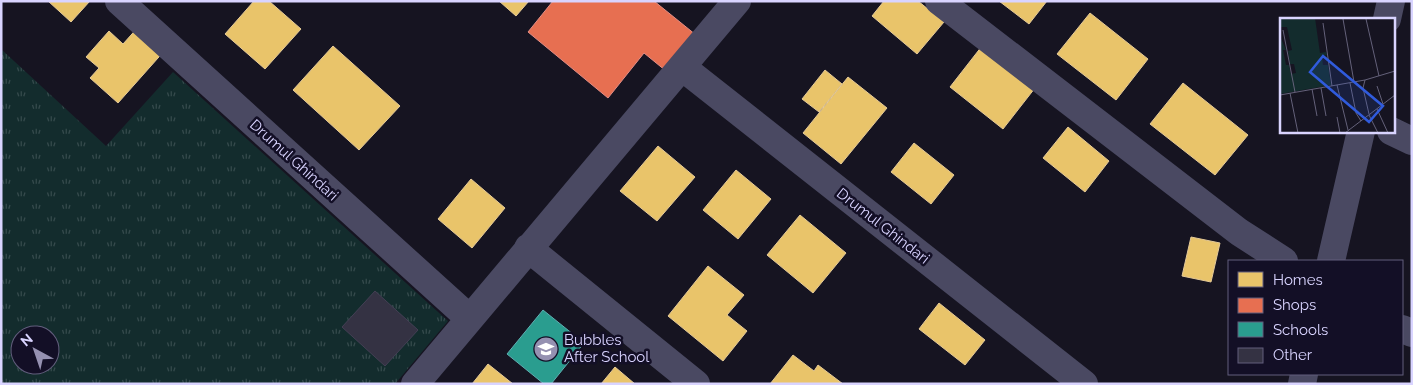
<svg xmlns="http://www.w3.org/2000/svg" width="1413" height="385" viewBox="0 0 1413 385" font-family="Raleway,sans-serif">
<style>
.grass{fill:url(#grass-tufts);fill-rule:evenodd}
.homes{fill:#e9c46a;stroke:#e4c997}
.shops{fill:#e76f51;stroke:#e38d85}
.schools{fill:#2a9d8f;stroke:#5eaeb1}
.building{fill:#343243;stroke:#433f54}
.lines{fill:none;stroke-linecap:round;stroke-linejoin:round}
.minor{stroke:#4a4962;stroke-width:28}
.labels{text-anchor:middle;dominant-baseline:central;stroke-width:5;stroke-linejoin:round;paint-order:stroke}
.street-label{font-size:15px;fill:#d9d4ff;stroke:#130f26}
.poi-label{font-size:15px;fill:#d9d4ff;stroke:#130f26;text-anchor:start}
.inset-road{fill:none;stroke:#64617a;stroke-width:1}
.view{fill:#305bdc;fill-opacity:0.15;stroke:#305bdc;stroke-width:2.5}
.inset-edge{fill:none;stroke:#d9d4ff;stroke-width:2.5}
</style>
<defs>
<pattern id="grass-tufts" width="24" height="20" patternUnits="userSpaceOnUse" patternTransform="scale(1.25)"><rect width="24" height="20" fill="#132c2d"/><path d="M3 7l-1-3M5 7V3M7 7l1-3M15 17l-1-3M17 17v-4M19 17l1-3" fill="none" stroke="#354a4c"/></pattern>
</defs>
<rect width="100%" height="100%" fill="#161421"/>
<path class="grass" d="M1,49L106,146L173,72L448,321L395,384H1ZM20,335H50V365H20Z"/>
<path class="homes" d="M48,1H90L71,22Z
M254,1H269L301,29L265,69L225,34Z
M499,1H529L516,16Z
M884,1H918L944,22L917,54L872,16Z
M999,1H1047L1029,24Z
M1090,13L1148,59L1116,100L1057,54Z
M140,25L166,49L118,103L90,78L99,68L86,57L109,31L123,44Z
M333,46L400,106L359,150L293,90Z
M982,46L1035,88L1003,129L950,87Z
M825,70L842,84L819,112L802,99Z
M848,77L887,108L841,164L803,133Z
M1183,83L1248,135L1215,175L1150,124Z
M1068,127L1109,161L1085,192L1043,158Z
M914,143L954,175L931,204L891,172Z
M658,146L695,177L657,221L620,191Z
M736,170L771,199L738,239L703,210Z
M471,179L505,208L472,248L438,219Z
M800,215L846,253L813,293L767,255Z
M1191,237L1220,243L1211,282L1182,276Z
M708,266L744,295L727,315L747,331L723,361L668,316Z
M939,303L985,340L965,365L919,329Z
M793,355L814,371L818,365L843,384H770Z
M488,364L513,384H472Z
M615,367L635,384H601Z"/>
<path class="shops" d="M553,1H654L696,35L666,71L644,53L608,98L528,32Z"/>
<path class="schools" d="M543,310L584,343L551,384H544L507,354Z"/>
<path class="building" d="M375,291L418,330L385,366L342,327Z"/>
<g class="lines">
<path class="minor" d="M119,1L469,318
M939,1L1239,232L1284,261
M1387,19L1391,1
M682,67L1084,384
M1391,131L1412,141
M528,248L696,384
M1331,261L1361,131
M1402,329L1412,333
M415,384L737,1
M1302,384L1304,374"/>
</g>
<defs>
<symbol id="school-disc" viewBox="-11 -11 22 22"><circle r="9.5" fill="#9591b1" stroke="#130f26"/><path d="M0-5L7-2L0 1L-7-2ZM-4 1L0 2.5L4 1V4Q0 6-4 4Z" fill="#fff"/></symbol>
</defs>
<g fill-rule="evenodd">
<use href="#school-disc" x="532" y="335" width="28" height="28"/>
</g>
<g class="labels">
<g class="street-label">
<text transform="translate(294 160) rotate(42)">Drumul Ghindari</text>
<text transform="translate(883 226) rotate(38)">Drumul Ghindari</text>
</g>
<g class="poi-label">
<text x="564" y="340">Bubbles<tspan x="564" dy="17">After School</tspan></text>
</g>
</g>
<g transform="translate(1280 18)">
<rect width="115" height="115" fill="#161421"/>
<path d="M0,0H35L40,35L46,34L47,37L42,38L43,47H48L51,67L0,76V18L6,32H3L6,47H9L11,56L16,55L14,46H10L8,33L12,32L7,9H1Z" fill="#132c2d"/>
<path class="inset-road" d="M63,1L74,64M86,1L99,58M43,5L52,68M3,12L15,74M85,62L83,70L89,96M70,65L76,95L81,103M57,67L68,112M97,68L103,86M41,70L46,98M32,71L37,98M10,75L18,115M0,77L85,62L115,53M97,91L108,115M89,97L98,115M57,99L60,115M65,115L115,77"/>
<path class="view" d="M43,38L103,88L89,104L30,54Z"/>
<rect width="115" height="115" class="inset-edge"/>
</g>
<rect width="1413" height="385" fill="none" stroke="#d9d4ff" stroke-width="5"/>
<rect x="1228" y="260" width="175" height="115" fill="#130f26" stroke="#625e7d"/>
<rect x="1238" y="272" width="25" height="15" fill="#e9c46a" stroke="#625e7d"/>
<text x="1273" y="285" font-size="15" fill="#d9d4ff">Homes</text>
<rect x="1238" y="298" width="25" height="15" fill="#e76f51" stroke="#625e7d"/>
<text x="1273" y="310" font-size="15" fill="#d9d4ff">Shops</text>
<rect x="1238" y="322" width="25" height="15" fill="#2a9d8f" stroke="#625e7d"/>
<text x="1273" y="335" font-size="15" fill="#d9d4ff">Schools</text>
<rect x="1238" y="348" width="25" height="15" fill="#343243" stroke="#625e7d"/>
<text x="1273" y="360" font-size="15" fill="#d9d4ff">Other</text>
<g transform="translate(35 350) rotate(320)"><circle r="24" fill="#130f26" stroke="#625e7d"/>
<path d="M0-4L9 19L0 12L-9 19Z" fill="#9591b1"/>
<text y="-8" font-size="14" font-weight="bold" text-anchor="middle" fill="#d9d4ff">N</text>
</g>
</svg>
